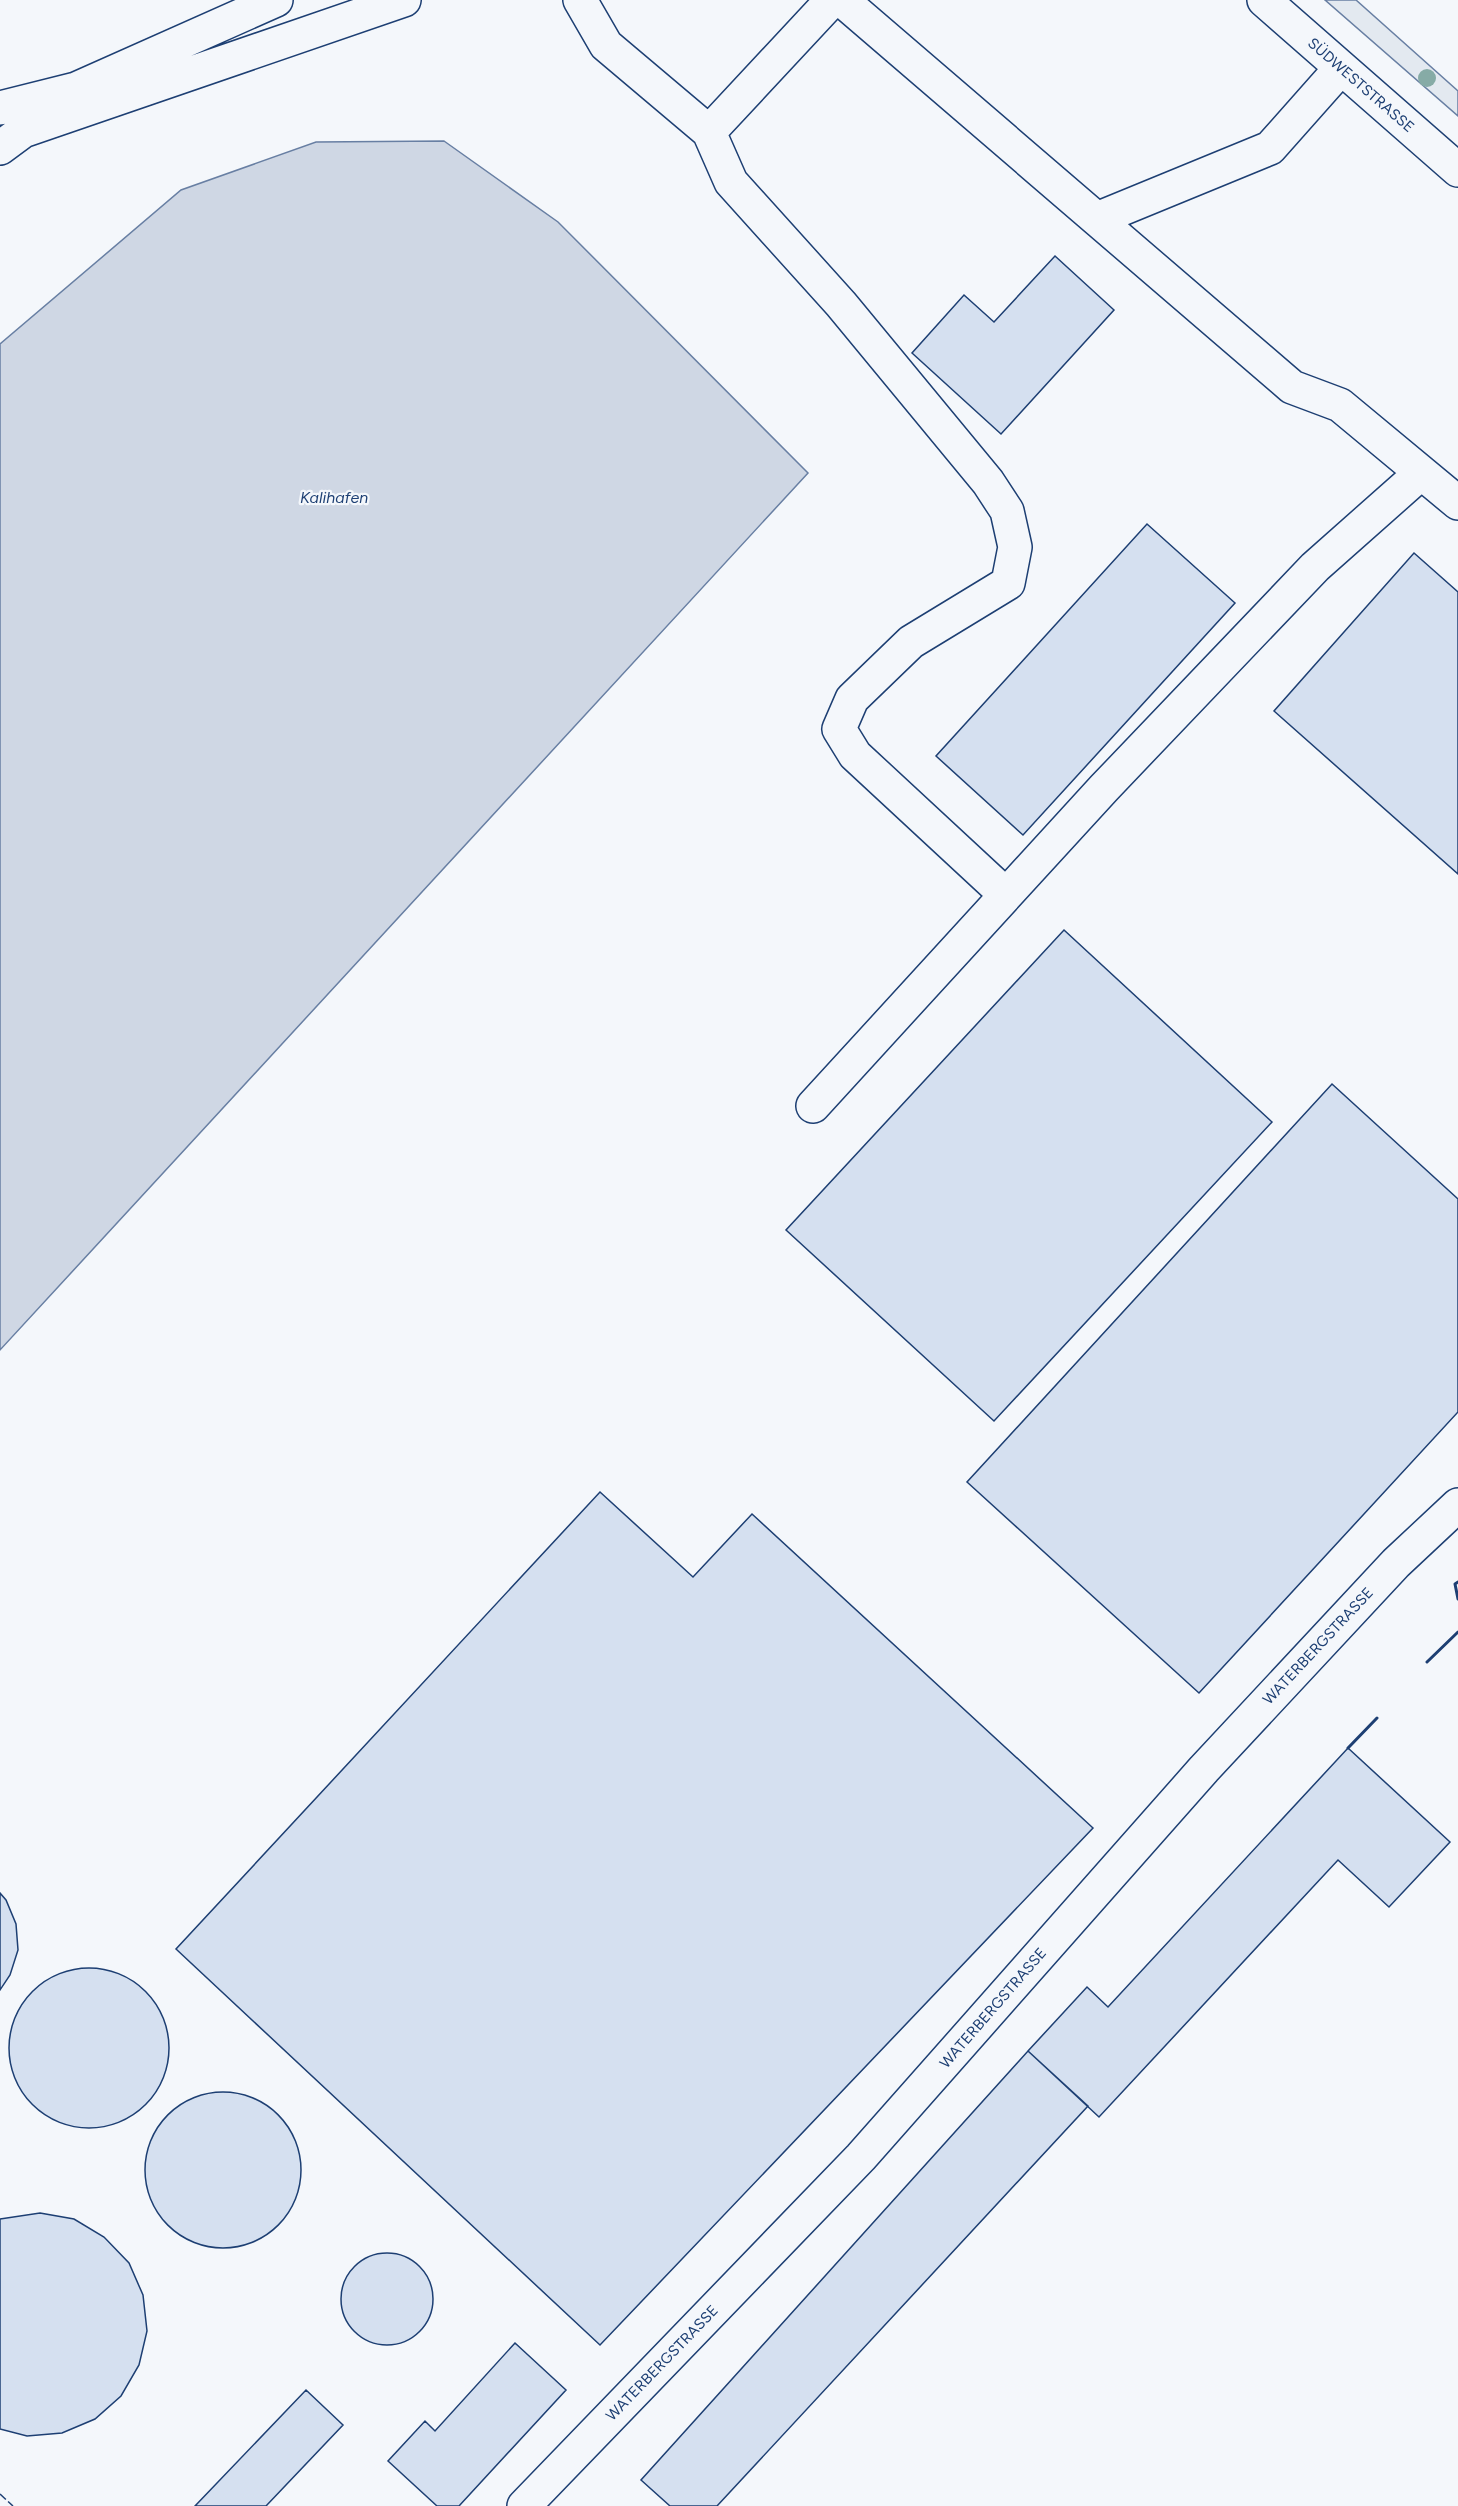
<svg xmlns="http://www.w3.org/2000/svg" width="1458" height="2506" viewBox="0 0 1458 2506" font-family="Figtree,sans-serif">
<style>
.green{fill:#e3e9f0;stroke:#687fa3;stroke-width:1.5}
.water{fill:#cfd7e4;stroke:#687fa3;stroke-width:1.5}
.building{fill:#d5e0f0;stroke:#1d3f73;stroke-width:1.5}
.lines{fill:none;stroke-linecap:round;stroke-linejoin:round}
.minor-casing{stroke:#1d3f73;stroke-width:36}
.minor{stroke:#f4f7fb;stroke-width:33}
.fence{stroke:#1d3f73;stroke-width:1.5;stroke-dasharray:8 3;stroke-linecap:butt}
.wall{stroke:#1d3f73;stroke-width:3}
.tree{fill:#86aba6}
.labels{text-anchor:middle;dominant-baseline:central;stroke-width:4.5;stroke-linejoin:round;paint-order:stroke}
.street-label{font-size:15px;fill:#1d3f73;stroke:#f4f7fb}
.water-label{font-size:16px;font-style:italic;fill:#1d3f73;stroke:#f4f7fb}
</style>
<rect width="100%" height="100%" fill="#f4f7fb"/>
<path class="green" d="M1325,0H1356L1458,91V116Z"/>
<path class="water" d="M444,141L558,222L808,473L0,1350V344L181,190L316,142Z"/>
<path class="building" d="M1055,256L1114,310L1001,434L912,353L964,295L994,322Z
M1147,524L1235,603L1023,835L936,756Z
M1414,553L1458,592V874L1274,711Z
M1064,930L1272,1122L994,1421L786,1230Z
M1332,1084L1458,1199V1412L1199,1693L967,1482Z
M600,1492L693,1577L752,1514L1093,1828L600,2345L176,1949Z
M1348,1748L1450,1842L1389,1907L1338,1860L1099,2117L1028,2051L1087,1987L1108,2007Z
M0,1893L6,1900L16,1924L18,1950L10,1975L0,1990Z
M9 2048a80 80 0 1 1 160 0a80 80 0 1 1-160 0Z
M1028,2051L1088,2106L717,2506H670L641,2480Z
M145 2170a78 78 0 1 1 156 0a78 78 0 1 1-156 0Z
M40,2213L74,2219L104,2237L129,2263L143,2295L147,2331L139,2365L121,2396L95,2419L62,2433L27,2436L0,2429V2219Z
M341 2299a46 46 0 1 1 92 0a46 46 0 1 1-92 0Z
M515,2343L566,2390L459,2506H437L388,2461L425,2421L435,2431Z
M306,2390L343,2425L266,2506H195Z"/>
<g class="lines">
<defs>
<path id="minor" d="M580,0L606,45L709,132L832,0
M842,0L1292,387L1340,405L1458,503
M1264,0L1458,170
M0,108L76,89L276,0
M709,132L731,182L841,304L988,482L1007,511L1015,547L1008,583L911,642L852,699L839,729L855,755L1006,895
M0,148L23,131L404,0
M1097,219L1270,148L1341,68
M813,1106L1104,788L1315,567L1421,473
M524,2506L861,2157L1204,1769L1396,1563L1458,1505"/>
</defs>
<use href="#minor" class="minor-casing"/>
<use href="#minor" class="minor"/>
<path class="fence" d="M0,2494L13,2506"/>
<path class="wall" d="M1458,1582L1455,1584L1458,1599
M1427,1662L1458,1632
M1348,1748L1377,1718"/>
</g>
<circle class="tree" cx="1427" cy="78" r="9"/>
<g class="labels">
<g class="street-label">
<text transform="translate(1361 85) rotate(41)">SÜDWESTSTRASSE</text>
<text transform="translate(1318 1646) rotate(-47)">WATERBERGSTRASSE</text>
<text transform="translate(993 2008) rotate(-49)">WATERBERGSTRASSE</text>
<text transform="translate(662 2363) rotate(-46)">WATERBERGSTRASSE</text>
</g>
<g class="water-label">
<text x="334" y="497">Kalihafen</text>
</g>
</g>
</svg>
